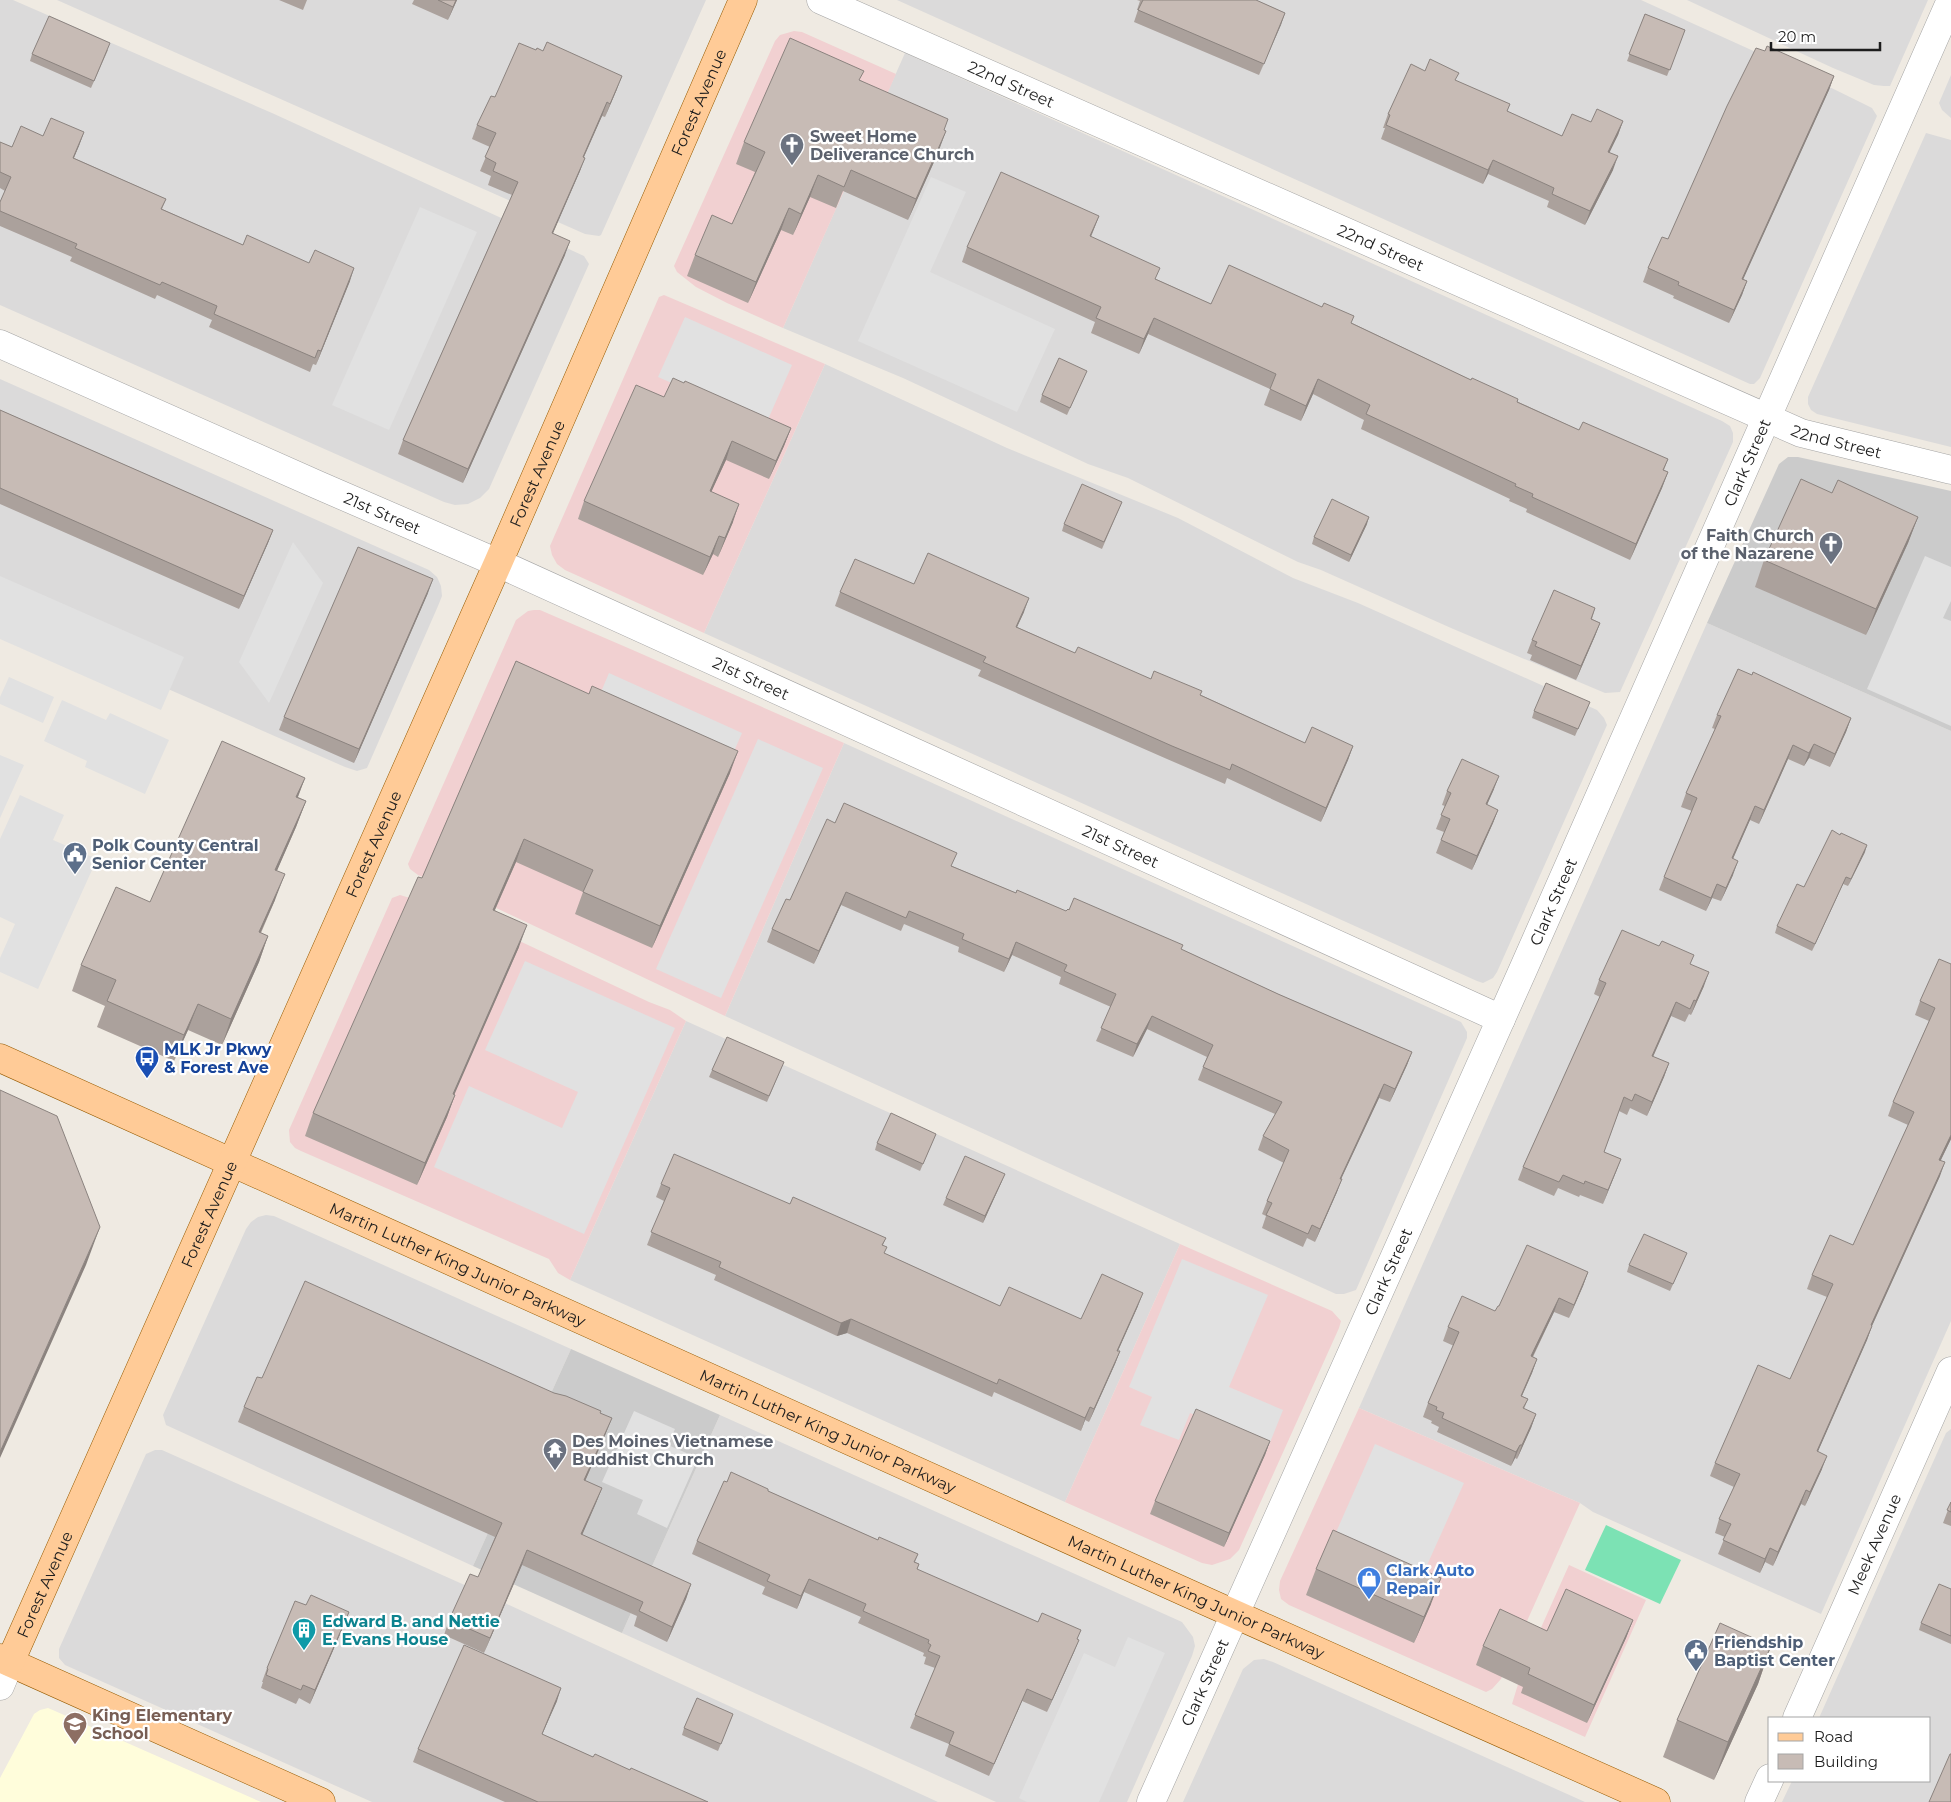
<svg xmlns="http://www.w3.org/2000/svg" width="1951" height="1802" viewBox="0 0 1951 1802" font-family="Montserrat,sans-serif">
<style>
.residential{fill:#dbdada}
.commercial{fill:#f1d0d1}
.education{fill:#fffddb}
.religious{fill:#cbcbcb}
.pitch{fill:#7ce2b4}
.parking{fill:#e1e1e1}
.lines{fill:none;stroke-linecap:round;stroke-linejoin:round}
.minor-casing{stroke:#a4a4a4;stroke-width:29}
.major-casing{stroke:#965b00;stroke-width:29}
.minor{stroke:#fff;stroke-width:28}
.major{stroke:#ffcb97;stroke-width:28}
.wall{fill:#aba19c}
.shaded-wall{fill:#8b837f}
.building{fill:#c7bbb5;stroke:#8b837f}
.labels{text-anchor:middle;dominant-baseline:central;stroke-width:4.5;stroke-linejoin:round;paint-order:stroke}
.street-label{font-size:16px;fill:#1d1d1d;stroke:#fff}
.worship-label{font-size:16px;font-weight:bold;fill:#5b616d;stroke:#fff;text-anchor:start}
.service-label{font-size:16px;font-weight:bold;fill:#4e5e75;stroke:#fff;text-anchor:start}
.transit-label{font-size:16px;font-weight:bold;fill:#164399;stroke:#fff;text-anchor:start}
.shop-label{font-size:16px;font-weight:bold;fill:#366cbe;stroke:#fff;text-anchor:start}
.culture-label{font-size:16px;font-weight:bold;fill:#0d838f;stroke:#fff;text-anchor:start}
.education-label{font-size:16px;font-weight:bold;fill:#785e54;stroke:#fff;text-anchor:start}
</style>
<rect width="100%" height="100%" fill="#efeae2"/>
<path class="residential" d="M0,0H13L272,113L584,256L589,264L489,489L480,498L468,504L455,505L444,502L0,305Z
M57,0H706L601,235L599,236L585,234Z
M897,0H1641L1791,68L1864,104L1872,108L1877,116L1760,378L1754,384H1750Z
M1687,0H1928L1890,86H1884L1874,85L1833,68Z
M905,53L1722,421L1730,426L1733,433V442L1620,692L1605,693L1451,628L1321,570L1298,562L1128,478L1088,464L903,378L783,328Z
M1951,75V118L1942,110L1939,103Z
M1926,133L1951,140V447L1817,414L1811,410L1808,404V397Z
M825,364L1007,448L1178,518L1293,578L1358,603L1597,710L1604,718L1607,725L1497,972L1493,978L1483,983L1477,981L704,633Z
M0,379L429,570L437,577L441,586L442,596L438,606L367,768L357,771L345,767L0,615Z
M1707,623L1951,731V1321L1821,1614L1593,1512L1580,1503L1359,1408Z
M844,743L1461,1022L1467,1032V1038L1356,1290L1344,1294H1336L725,1016Z
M686,1021L1180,1244L1065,1502L570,1280Z
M266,1215L274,1216L571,1349L473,1566L166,1425L163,1415L246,1229L251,1222L258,1217Z
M720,1415L1182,1622L1193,1637L1195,1646L1192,1656L1127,1802H996L622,1633Z
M1951,1429V1802H1782L1792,1781H1930V1718H1819L1946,1433Z
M155,1450H162L496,1599L938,1802H372L65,1665L59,1658V1649L146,1454Z
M1264,1659L1273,1662L1585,1802H1183L1243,1669L1254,1660Z"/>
<path class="commercial" d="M794,31L802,32L896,74L783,328L727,303L696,287L677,272L674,266L775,41L780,35Z
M664,295L825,364L704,633L565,570L557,564L552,555L550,546L659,297Z
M534,610H540L635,651L844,743L725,1016L492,906L418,875L410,869L408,864L516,620L528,611Z
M400,895L433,905L511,937L649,1002L670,1010L686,1021L570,1280L558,1273L549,1259L301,1151L295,1148L290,1142L289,1130L392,898Z
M1180,1244L1332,1311L1341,1321L1339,1328L1239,1550L1230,1559L1212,1565L1202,1563L1065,1502Z
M1359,1408L1580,1503L1501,1679L1492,1689L1486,1692L1289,1605L1281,1599L1279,1590L1280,1581Z
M1569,1565L1646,1600L1585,1737L1512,1704L1523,1668Z"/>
<path class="education" d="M48,1708L55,1711L261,1802H0V1778L34,1714L40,1710Z"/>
<path class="religious" d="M1788,457H1798L1951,491V731L1707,623L1779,464Z
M571,1349L720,1415L622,1633L473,1566Z"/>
<path class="pitch" d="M1606,1525L1681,1560L1660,1604L1585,1570Z"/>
<path class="parking" d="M931,177L966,192L930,272L1055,329L1017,412L858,341Z
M420,207L477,232L389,430L332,405Z
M685,317L792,365L766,424L658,377Z
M293,542L323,583L269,703L239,662Z
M1925,556L1951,567V601L1943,618L1951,621V726L1867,689Z
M0,576L184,657L161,710L0,639Z
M609,673L742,733L728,765L595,706Z
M9,677L54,697L43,723L0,704V697Z
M62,700L106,720L110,713L169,740L145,794L85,767L87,761L44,741Z
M758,739L823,768L721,998L656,969Z
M0,755L24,765L0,818Z
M20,795L64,815L53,840L97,859L38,989L0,972V958L15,924L0,917V839Z
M525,961L675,1028L584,1234L434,1167L469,1086L562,1128L578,1092L485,1050Z
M1182,1259L1268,1295L1229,1387L1283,1410L1269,1445L1190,1413L1179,1440L1140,1425L1152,1397L1129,1387Z
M634,1411L675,1429L668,1445L698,1458L667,1528L637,1514L643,1500L602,1482Z
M1375,1444L1464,1483L1414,1594L1326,1555Z
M1128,1637L1165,1653L1099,1802H1027L1019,1798L1084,1653L1115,1667Z"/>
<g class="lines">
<defs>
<g id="minor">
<path id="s1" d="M821,0L1801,433L1951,470"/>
<path id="s2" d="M0,344L318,485L498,563L1501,1019"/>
<path d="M0,1686L10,1662"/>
<path id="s3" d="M1797,1718L1951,1371"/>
<path id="s4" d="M1151,1802L1522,972L1951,0"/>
<path d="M1759,1802L1770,1778"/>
</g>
<g id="major">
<path id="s5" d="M0,1058L1203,1600L1656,1802"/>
<path d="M0,1658L321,1802"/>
<path id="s6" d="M10,1662L498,563L743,0"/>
</g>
</defs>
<use href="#minor" class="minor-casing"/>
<use href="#major" class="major-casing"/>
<use href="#minor" class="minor"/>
<use href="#major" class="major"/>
</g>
<path class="wall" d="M279,0H307L303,10Z
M414,0H457L448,20L412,4Z
M1137,0H1256L1285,13L1259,75L1134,22L1138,10H1137L1140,1Z
M1645,14L1685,30L1667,76L1627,61Z
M108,50L91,88L30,61L32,54Z
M1765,51L1834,76L1829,90L1743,279L1747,281L1742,295L1729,323L1673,298L1674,296L1643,282L1648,268L1668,239Z
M860,80L944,130L938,153L908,220L843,191L836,208L810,197L793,235L781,230L748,303L687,276L695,255L732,224L755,172L736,164L744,142Z
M1456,81L1510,104L1507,111L1562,136L1591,122L1623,121L1618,135L1609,152L1613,170L1585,225L1547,207L1549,201L1488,174L1483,184L1381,139L1385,128H1383L1388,114Z
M617,89L605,117L602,116L584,157L580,171L553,233L565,255L463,483L398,454L403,440L512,195L488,185L491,176L480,171L490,147L472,139L477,125L495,97Z
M84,132L74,158L166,199L162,209L243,245L350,281L316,365L313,364L310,372L209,327L212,320L157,295L155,299L70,261L72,257L0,226V202L5,191L0,188V142L12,147L43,136Z
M1099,216L1091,237L1156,279L1211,304L1352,323L1471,380L1579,430L1668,459L1664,470L1668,472L1662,488L1630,560L1526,512L1527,509L1509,501L1510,499L1361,429L1364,420L1313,394L1301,421L1264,405L1270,389L1148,334L1139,354L1091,333L1095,322L962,262L967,247Z
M1084,378L1067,415L1040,402L1042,395Z
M664,397L791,428L784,446L769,479L726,460L711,492L733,522L718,557L713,554L703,575L578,519L584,501Z
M0,410L273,530L268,543L239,609L0,504Z
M1832,493L1918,517L1908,543L1866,635L1755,587L1764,560Z
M1122,502L1102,549L1062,531L1064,524Z
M1367,524L1349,562L1312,544L1314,537Z
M914,584L1024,612L1017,627L1075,653L1151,679L1201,695L1305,743L1353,746L1348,760L1321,822L1227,778L1225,784L1167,759L978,676L981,670L835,606L840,592Z
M428,593L354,763L279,730L284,717Z
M1595,608L1592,619L1600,623L1595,636L1576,680L1530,660L1532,655L1527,653L1532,640Z
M516,661L730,773L652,948L575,914L583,892L516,862L495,910L519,947L454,1094L455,1095L447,1117L417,1185L305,1136L313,1113L422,878Z
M1590,702L1575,736L1532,718L1534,711Z
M1717,715L1851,718L1846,732L1830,767L1809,758L1804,766L1788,759L1759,824L1750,820L1733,859V875L1721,901L1712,898L1706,911L1659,890L1664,877L1692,811L1681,807L1686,793L1715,729L1712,728Z
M305,778L298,797L306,801L296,827L277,870L275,900L261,933L268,936L259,962L222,1045L188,1030L174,1061L97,1027L105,1006L72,991L81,965L150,902Z
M1494,789L1487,805L1498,810L1493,823L1472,870L1436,853L1444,832L1436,829L1445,806L1442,805L1447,791Z
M835,823L952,866L1016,893L1066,911L1181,949L1278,994L1412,1052L1407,1065L1390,1102L1379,1098L1341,1179L1337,1192L1315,1242L1307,1238L1303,1247L1262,1228L1266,1216L1262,1214L1267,1201L1284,1163L1258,1150L1263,1136L1275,1114L1198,1080L1207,1057L1147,1029L1133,1057L1096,1041L1111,1007L1059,984L1061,977L1012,955L1004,972L958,952L959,947L904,924L901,931L841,905L814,964L767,942L772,929L790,900Z
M1865,852L1848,886L1843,884L1812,951L1775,933L1777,926L1804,887Z
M1690,964L1704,986L1691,1015L1689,1014L1685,1022L1671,1016L1653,1057L1669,1063L1664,1077L1647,1116L1630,1108L1627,1115L1619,1111L1604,1152L1621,1159L1603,1204L1580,1195L1579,1197L1558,1188L1554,1196L1518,1180L1523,1167L1600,997L1594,994L1599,980Z
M1951,964V1139L1941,1160L1940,1176L1872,1326L1867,1340L1818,1451L1822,1469L1805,1506L1801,1504L1773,1566L1765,1562L1760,1573L1718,1554L1725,1537L1715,1533L1719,1519L1734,1487L1710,1476L1715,1463L1790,1379L1827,1297L1807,1289L1812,1275L1853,1245L1908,1125L1888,1116L1893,1102L1929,1021L1915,1015L1920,1001Z
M784,1062L767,1102L709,1077L712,1070Z
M936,1134L920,1171L875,1150L877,1143Z
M1002,1181L983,1223L943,1205L946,1198Z
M661,1184L790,1204L886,1238L883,1245L884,1253L1000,1306L1081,1319L1138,1306L1118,1351H1120L1115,1364L1089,1422L1085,1420L1081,1431L994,1392L992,1397L847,1333L837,1336L714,1280L716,1275L647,1245L664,1201L656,1197Z
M1684,1260L1670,1291L1627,1272L1629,1265Z
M1588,1272L1583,1286L1569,1318L1554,1312L1533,1357L1537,1359L1532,1373L1522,1396L1528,1399L1524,1409L1536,1414L1531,1428L1517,1459L1515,1458L1511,1466L1437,1432L1439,1427L1431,1423L1432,1421L1423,1417L1428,1403L1454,1346L1443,1341L1448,1327L1495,1311L1499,1306Z
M262,1378L554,1393L600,1413L606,1433L585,1481L602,1488L596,1503L582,1535L691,1584L686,1599L667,1642L634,1626L637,1616L522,1565L484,1653L444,1635L449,1620L478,1577L495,1537L238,1422L244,1407Z
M1270,1441L1265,1455L1224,1547L1150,1514L1155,1501Z
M768,1491L878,1540L918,1554L915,1562L919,1564L917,1570L1078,1639L1074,1652L1047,1712L1022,1701L989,1776L945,1756L949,1744L910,1728L935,1668L924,1664L926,1657L923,1656L924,1653L858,1623L861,1617L804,1592L797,1609L762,1594L765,1587L692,1554L697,1541Z
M1951,1502V1526L1943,1523Z
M1316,1569L1431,1604L1414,1643L1306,1595Z
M1951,1589V1644L1919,1630L1921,1623Z
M306,1605L349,1612L344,1625L310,1704L299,1698L296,1704L261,1688L263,1682H262L267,1668Z
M1633,1620L1626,1638L1587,1723L1521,1693L1523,1687L1476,1665L1483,1646L1547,1631Z
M1771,1646L1758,1684L1714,1780L1663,1757L1677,1720Z
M557,1701L542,1734L593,1757L630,1770L708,1802H505L413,1762L418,1749Z
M733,1714L718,1751L682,1735L684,1728Z"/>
<path class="shaded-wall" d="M456,0H457L448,20L453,7Z
M1285,13L1281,25L1259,75L1264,64Z
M622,76L617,89L605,117L610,104Z
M1834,76L1829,90L1737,293L1742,279Z
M607,102L602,116L578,170L583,157Z
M1623,121L1618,135L1603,166L1608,152Z
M946,131L938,153L908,220L916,199Z
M84,132L79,146L68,171L73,158Z
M1618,156L1613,170L1585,225L1590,211Z
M585,158L580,171L547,247L552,233Z
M1493,160L1488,174L1483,184L1488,170Z
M818,175L810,197L793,235L801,214Z
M789,208L781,230L748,303L756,282Z
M1099,216L1093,231L1084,252L1090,236Z
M570,241L565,255L463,483L468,469Z
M354,268L350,281L316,365L321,351Z
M1747,281L1742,295L1729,323L1734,310Z
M1154,318L1148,334L1139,354L1144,339Z
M1318,379L1313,394L1301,421L1306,406Z
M791,428L784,446L769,479L776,461Z
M732,441L726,460L703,510L710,491Z
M1668,472L1662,488L1630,560L1636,544Z
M739,504L733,522L718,557L725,538Z
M1369,517L1367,524L1349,562L1351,555Z
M1918,517L1908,543L1866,635L1876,609Z
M273,530L268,543L239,609L244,596Z
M719,536L713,554L703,575L710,557Z
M433,579L428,593L354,763L359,749Z
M1029,598L1024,612L1011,640L1016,627Z
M1600,623L1595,636L1576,680L1581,666Z
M1851,718L1846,732L1830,767L1835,754Z
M1814,744L1809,758L1804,766L1809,753Z
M1793,745L1788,759L1759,824L1764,810Z
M1353,746L1348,760L1321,822L1326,808Z
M738,751L730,773L652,948L660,926Z
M1499,776L1494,789L1481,818L1486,804Z
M305,778L295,804L296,797Z
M306,801L296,827L266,896L275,870Z
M1755,806L1750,820L1727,872L1732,858Z
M1498,810L1493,823L1472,870L1477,856Z
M524,839L516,862L485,932L493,910Z
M1867,845L1865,852L1848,886L1851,879Z
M1738,861L1733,875L1721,901L1726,888Z
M285,874L275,900L249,958L259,932Z
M1846,877L1843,884L1812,951L1815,944Z
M1717,884L1712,898L1706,911L1711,898Z
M846,892L841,905L814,964L819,951Z
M527,925L519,947L445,1116L453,1094Z
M268,936L259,962L222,1045L231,1019Z
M1016,942L1012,955L1004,972L1009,959Z
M1709,972L1704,986L1691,1015L1696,1001Z
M1676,1002L1671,1016L1647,1070L1652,1056Z
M198,1004L188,1030L174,1061L184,1035Z
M1152,1016L1147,1029L1133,1057L1137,1044Z
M1412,1052L1407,1065L1390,1102L1395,1089Z
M1669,1063L1664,1077L1647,1116L1652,1102Z
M1384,1084L1379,1098L1335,1192L1340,1179Z
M455,1095L447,1117L417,1185L425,1163Z
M1951,1135V1139L1934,1174L1939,1160Z
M1621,1159L1616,1172L1603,1204L1608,1190Z
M1945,1162L1940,1176L1866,1339L1871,1325Z
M1005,1174L1002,1181L983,1223L985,1216Z
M1342,1179L1337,1192L1315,1242L1320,1229Z
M100,1227L86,1265L0,1458V1452Z
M1588,1272L1583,1286L1569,1318L1574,1305Z
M1143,1293L1138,1306L1112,1364L1117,1351Z
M1559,1298L1554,1312L1526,1370L1531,1356Z
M851,1319L847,1333L837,1336L841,1323Z
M1872,1326L1867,1340L1812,1465L1817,1451Z
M1120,1351L1115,1364L1089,1422L1094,1409Z
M1537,1359L1532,1373L1516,1409L1521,1396Z
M1090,1407L1085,1420L1081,1431L1085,1418Z
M1536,1414L1531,1428L1517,1459L1522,1445Z
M612,1418L606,1433L579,1495L584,1480Z
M1270,1441L1265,1455L1224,1547L1229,1533Z
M1520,1445L1515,1458L1511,1466L1516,1452Z
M1827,1456L1822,1469L1805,1506L1810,1492Z
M602,1488L596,1503L576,1549L581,1534Z
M1806,1490L1801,1504L1773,1566L1778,1552Z
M1770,1548L1765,1562L1760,1573L1765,1559Z
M527,1550L522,1565L484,1653L490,1638Z
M1441,1578L1431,1604L1414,1643L1424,1617Z
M809,1579L804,1592L797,1609L801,1596Z
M691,1584L686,1599L667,1642L672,1627Z
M349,1612L344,1625L310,1704L315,1690Z
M1633,1620L1626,1638L1587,1723L1594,1705Z
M1079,1640L1074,1652L1047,1712L1052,1700Z
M1771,1646L1758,1684L1714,1780L1728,1742Z
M561,1688L557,1701L537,1746L542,1734Z
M1027,1689L1022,1701L989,1776L994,1764Z"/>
<path class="building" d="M438,0H456L453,7Z
M1143,0H1256L1285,13L1264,64L1138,10Z
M1645,14L1685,30L1670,70L1629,54Z
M49,16L110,43L94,81L32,54Z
M790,38L864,71L859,80L948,119L944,130L946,131L916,199L851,170L844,187L818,175L801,214L789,208L756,282L695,255L712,215L732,224L765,152L744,142Z
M547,42L622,76L610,104L607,102L583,157L585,158L552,233L570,241L468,469L403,440L518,182L493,171L496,163L485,157L496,133L477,125L491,96L495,97L519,43L536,50L537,48L543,51Z
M1767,46L1834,76L1742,279L1747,281L1734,310L1678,285L1679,282L1648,268L1662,237L1668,239L1727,106L1756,48L1765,51Z
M1430,59L1459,73L1455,80L1510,104L1507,111L1562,136L1572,114L1591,122L1597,109L1623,121L1608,152L1618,156L1590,211L1552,194L1554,188L1493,160L1488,170L1386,125L1390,115L1388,114L1411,64L1425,71Z
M51,118L84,132L73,158L166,199L161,209L243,245L247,235L309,263L315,250L354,268L321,351L318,350L315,358L214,314L217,306L162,282L160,285L75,248L77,244L0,211V202L11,177L0,172V142L12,147L21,126L43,136Z
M1001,172L1099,216L1090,236L1160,268L1155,279L1211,304L1229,265L1322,307L1324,303L1354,316L1351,323L1471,380L1472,378L1518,399L1517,402L1579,430L1583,422L1668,459L1663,470L1668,472L1636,544L1532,497L1533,494L1515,486L1516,484L1366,414L1370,405L1318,379L1306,406L1270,389L1276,374L1154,318L1144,339L1096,318L1101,307L967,247Z
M1059,358L1087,371L1070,408L1042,395Z
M673,378L684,383L685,381L791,428L776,461L732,441L710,491L739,504L725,538L719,536L710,557L584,501L636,385L664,397Z
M0,410L273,530L244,596L0,488Z
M1801,479L1832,493L1838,480L1918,517L1876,609L1764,560Z
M1082,484L1122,502L1104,542L1064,524Z
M1332,499L1369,517L1351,555L1314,537Z
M358,547L433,579L359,749L284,717Z
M928,553L1029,598L1016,627L1075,653L1078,647L1151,679L1154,671L1202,691L1200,695L1305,743L1312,727L1353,746L1326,808L1232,764L1230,770L1172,746L983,662L986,657L840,592L855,559L914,584Z
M1554,590L1595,608L1591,619L1600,623L1581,666L1535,646L1537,642L1532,640Z
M516,661L589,694L592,686L738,751L660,926L583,892L593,870L524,839L493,910L527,925L453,1094L455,1095L425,1163L313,1113L418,877L422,878Z
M1738,669L1752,675L1753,672L1851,718L1835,754L1814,744L1809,753L1793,745L1764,810L1755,806L1732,858L1738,861L1726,888L1717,884L1711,898L1664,877L1697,798L1686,793L1721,716L1717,715Z
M1546,683L1590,702L1578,729L1534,711Z
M222,741L305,778L296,797L306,801L275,870L285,874L259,932L268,936L231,1019L198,1004L184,1035L107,1001L116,980L81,965L116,887L150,902Z
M1462,759L1499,776L1486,804L1498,810L1477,856L1441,840L1450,819L1441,815L1451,793L1447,791Z
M844,803L957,853L951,866L1016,893L1017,890L1066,911L1068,909L1069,910L1074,898L1183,945L1181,949L1278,994L1412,1052L1395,1089L1384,1084L1340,1179H1342L1320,1229L1312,1225L1308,1234L1266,1215L1272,1203L1267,1201L1289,1150L1263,1136L1282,1102L1203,1067L1213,1045L1152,1016L1137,1044L1101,1028L1116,994L1064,971L1067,965L1016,942L1009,959L962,939L964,934L909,911L906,918L846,892L819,951L772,929L786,899L790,900L827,819L835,823Z
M1832,830L1840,835L1841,833L1867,845L1851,879L1846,877L1815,944L1777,926L1797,884L1804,887Z
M1622,930L1659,946L1662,941L1694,955L1690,964L1709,972L1696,1001L1694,1000L1690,1009L1676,1002L1652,1056L1669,1063L1652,1102L1635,1094L1632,1101L1624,1097L1604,1152L1621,1159L1608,1190L1585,1181L1584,1184L1563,1175L1559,1182L1523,1167L1606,983L1599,980Z
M1939,959L1951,964V1135L1939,1160L1945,1162L1871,1325L1872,1326L1817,1451L1827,1456L1810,1492L1806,1490L1778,1552L1770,1548L1765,1559L1723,1540L1731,1524L1719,1519L1740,1474L1715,1463L1758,1365L1790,1379L1833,1284L1812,1275L1830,1235L1853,1245L1914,1112L1893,1102L1935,1008L1920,1001Z
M727,1037L784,1062L769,1096L712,1070Z
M0,1090L57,1116L100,1227L0,1452Z
M891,1113L936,1134L923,1164L877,1143Z
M674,1154L790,1204L793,1197L886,1238L882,1245L887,1247L884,1253L1000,1306L1009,1287L1081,1319L1102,1274L1143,1293L1117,1351H1120L1094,1409L1090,1407L1085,1418L999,1379L997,1384L851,1319L841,1323L719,1267L721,1262L651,1232L670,1188L661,1184Z
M965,1156L1005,1174L985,1216L946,1198Z
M1644,1234L1687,1253L1673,1284L1629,1265Z
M1527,1245L1588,1272L1574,1305L1559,1298L1531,1356L1537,1359L1521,1396L1528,1399L1523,1408L1536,1414L1522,1445H1520L1516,1452L1442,1418L1444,1413L1436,1410L1437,1407L1428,1403L1459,1332L1448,1327L1462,1296L1495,1311L1498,1306H1499Z
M305,1281L554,1393L566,1396L601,1411L600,1413L612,1418L584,1480L602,1488L581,1534L691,1584L672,1627L639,1611L643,1602L527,1550L490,1638L449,1620L470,1574L478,1577L502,1523L244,1407L257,1377L262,1378Z
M1196,1409L1270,1441L1229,1533L1155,1501Z
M731,1472L768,1489V1491L878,1540L879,1537L918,1554L914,1562L919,1564L917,1569L1038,1622L1042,1613L1081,1630L1077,1639L1079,1640L1052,1700L1027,1689L994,1764L949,1744L954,1732L915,1715L940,1656L928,1651L931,1645L928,1643L929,1640L863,1611L866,1604L809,1579L801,1596L767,1581L770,1575L697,1541L724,1481L727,1482Z
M1951,1502V1512L1947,1510Z
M1333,1530L1441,1578L1424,1617L1316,1569Z
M1939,1584L1951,1589V1636L1921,1623Z
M1566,1589L1633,1620L1594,1705L1528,1674L1530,1668L1483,1646L1500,1609L1547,1631Z
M311,1595L349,1612L315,1690L303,1685L301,1690L266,1675L268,1669L267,1668L295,1601L306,1605Z
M1720,1623L1771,1646L1728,1742L1677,1720Z
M464,1645L561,1688L542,1734L593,1757L595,1754L630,1770L631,1768L708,1802H538L418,1749Z
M697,1698L733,1714L721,1744L684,1728Z
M1950,1754H1951V1802H1929Z"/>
<defs>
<symbol id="church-pin" viewBox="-11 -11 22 30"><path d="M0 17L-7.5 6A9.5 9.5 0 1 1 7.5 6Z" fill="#6b7280" stroke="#fff"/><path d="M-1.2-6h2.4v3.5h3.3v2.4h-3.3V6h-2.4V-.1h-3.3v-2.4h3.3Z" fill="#fff"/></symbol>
<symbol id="civic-pin" viewBox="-11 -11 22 30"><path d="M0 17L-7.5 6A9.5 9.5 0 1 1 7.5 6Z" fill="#5c6f8a" stroke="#fff"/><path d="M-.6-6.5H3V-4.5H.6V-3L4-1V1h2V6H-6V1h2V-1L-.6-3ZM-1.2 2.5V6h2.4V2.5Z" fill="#fff"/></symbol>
<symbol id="bus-pin" viewBox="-11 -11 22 30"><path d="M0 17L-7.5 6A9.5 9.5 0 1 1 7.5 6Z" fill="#1a4fb4" stroke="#fff"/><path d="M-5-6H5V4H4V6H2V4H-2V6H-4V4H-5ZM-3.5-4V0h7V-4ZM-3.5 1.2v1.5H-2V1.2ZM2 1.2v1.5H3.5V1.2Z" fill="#fff"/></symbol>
<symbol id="temple-pin" viewBox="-11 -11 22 30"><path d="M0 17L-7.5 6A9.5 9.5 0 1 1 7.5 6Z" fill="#6b7280" stroke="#fff"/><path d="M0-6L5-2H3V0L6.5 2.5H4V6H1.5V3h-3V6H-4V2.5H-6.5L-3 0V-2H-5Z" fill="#fff"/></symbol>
<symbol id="shop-pin" viewBox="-11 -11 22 30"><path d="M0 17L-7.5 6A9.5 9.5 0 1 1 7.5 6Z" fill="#3f7fe0" stroke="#fff"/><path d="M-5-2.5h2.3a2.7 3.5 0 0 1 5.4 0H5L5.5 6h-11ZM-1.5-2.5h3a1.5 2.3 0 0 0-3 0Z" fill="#fff"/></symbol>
<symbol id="building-pin" viewBox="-11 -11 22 30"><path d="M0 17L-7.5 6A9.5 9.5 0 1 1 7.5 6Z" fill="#0f9aa8" stroke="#fff"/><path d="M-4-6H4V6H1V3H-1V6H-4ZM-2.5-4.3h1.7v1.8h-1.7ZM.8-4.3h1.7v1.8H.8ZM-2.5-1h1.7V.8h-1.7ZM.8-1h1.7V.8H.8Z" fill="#fff"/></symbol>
<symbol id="school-pin" viewBox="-11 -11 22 30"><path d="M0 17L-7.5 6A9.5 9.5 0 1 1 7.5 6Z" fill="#8d6e63" stroke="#fff"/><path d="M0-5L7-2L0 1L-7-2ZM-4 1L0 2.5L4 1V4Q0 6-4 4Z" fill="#fff"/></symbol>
</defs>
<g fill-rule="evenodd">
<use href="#church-pin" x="778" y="131" width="28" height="38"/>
<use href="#church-pin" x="1817" y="530" width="28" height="38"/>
<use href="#civic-pin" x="61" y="840" width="28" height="38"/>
<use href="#bus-pin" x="133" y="1044" width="28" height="38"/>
<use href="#temple-pin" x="541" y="1436" width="28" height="38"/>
<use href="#shop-pin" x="1355" y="1565" width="28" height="38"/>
<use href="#building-pin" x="290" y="1616" width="28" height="38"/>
<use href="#civic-pin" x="1682" y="1637" width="28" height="38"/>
<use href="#school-pin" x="61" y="1710" width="28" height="38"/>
</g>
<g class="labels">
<g class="street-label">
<text stroke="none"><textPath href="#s1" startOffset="208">22nd Street</textPath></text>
<text stroke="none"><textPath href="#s6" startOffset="1705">Forest Avenue</textPath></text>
<text stroke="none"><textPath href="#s1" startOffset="612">22nd Street</textPath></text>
<text stroke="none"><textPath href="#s1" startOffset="1108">22nd Street</textPath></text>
<text stroke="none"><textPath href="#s4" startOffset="1466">Clark Street</textPath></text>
<text stroke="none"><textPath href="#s6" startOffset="1300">Forest Avenue</textPath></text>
<text stroke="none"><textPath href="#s2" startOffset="418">21st Street</textPath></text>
<text stroke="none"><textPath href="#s2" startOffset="822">21st Street</textPath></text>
<text stroke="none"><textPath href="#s6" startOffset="895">Forest Avenue</textPath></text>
<text stroke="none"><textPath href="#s2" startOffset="1228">21st Street</textPath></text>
<text stroke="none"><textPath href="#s4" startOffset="986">Clark Street</textPath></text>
<text stroke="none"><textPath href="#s6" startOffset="490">Forest Avenue</textPath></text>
<text stroke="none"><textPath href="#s5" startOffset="502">Martin Luther King Junior Parkway</textPath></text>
<text stroke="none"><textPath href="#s4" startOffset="581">Clark Street</textPath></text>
<text stroke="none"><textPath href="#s5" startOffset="908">Martin Luther King Junior Parkway</textPath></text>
<text stroke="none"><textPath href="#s3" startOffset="190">Meek Avenue</textPath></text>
<text stroke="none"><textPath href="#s6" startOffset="85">Forest Avenue</textPath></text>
<text stroke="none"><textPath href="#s5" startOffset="1312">Martin Luther King Junior Parkway</textPath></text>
<text stroke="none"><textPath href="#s4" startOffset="131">Clark Street</textPath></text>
</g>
<g class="worship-label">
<text x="810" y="136">Sweet Home<tspan x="810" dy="18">Deliverance Church</tspan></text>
<text x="1814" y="535" text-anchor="end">Faith Church<tspan x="1814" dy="18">of the Nazarene</tspan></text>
<text x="572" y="1441">Des Moines Vietnamese<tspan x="572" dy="18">Buddhist Church</tspan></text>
</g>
<g class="service-label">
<text x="92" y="845">Polk County Central<tspan x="92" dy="18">Senior Center</tspan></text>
<text x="1714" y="1642">Friendship<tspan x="1714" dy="18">Baptist Center</tspan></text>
</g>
<g class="transit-label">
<text x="164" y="1049">MLK Jr Pkwy<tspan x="164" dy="18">&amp; Forest Ave</tspan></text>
</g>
<g class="shop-label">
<text x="1386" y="1570">Clark Auto<tspan x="1386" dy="18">Repair</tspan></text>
</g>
<g class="culture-label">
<text x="322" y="1621">Edward B. and Nettie<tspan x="322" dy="18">E. Evans House</tspan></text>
</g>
<g class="education-label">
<text x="92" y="1715">King Elementary<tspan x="92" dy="18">School</tspan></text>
</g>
</g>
<rect x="1768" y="1717" width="162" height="65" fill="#ffffff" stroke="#a5a5a5"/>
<rect x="1778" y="1733" width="25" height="8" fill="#ffcb97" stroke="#a5a5a5"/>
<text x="1814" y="1742" font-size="15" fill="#1d1d1d">Road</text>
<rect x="1778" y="1754" width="25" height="15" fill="#c7bbb5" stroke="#a5a5a5"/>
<text x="1814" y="1767" font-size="15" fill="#1d1d1d">Building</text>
<path d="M1771 42v8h109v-8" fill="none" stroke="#1d1d1d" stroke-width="2.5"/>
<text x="1778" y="42" font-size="15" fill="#1d1d1d" stroke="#ffffff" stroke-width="4" paint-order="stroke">20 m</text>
</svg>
